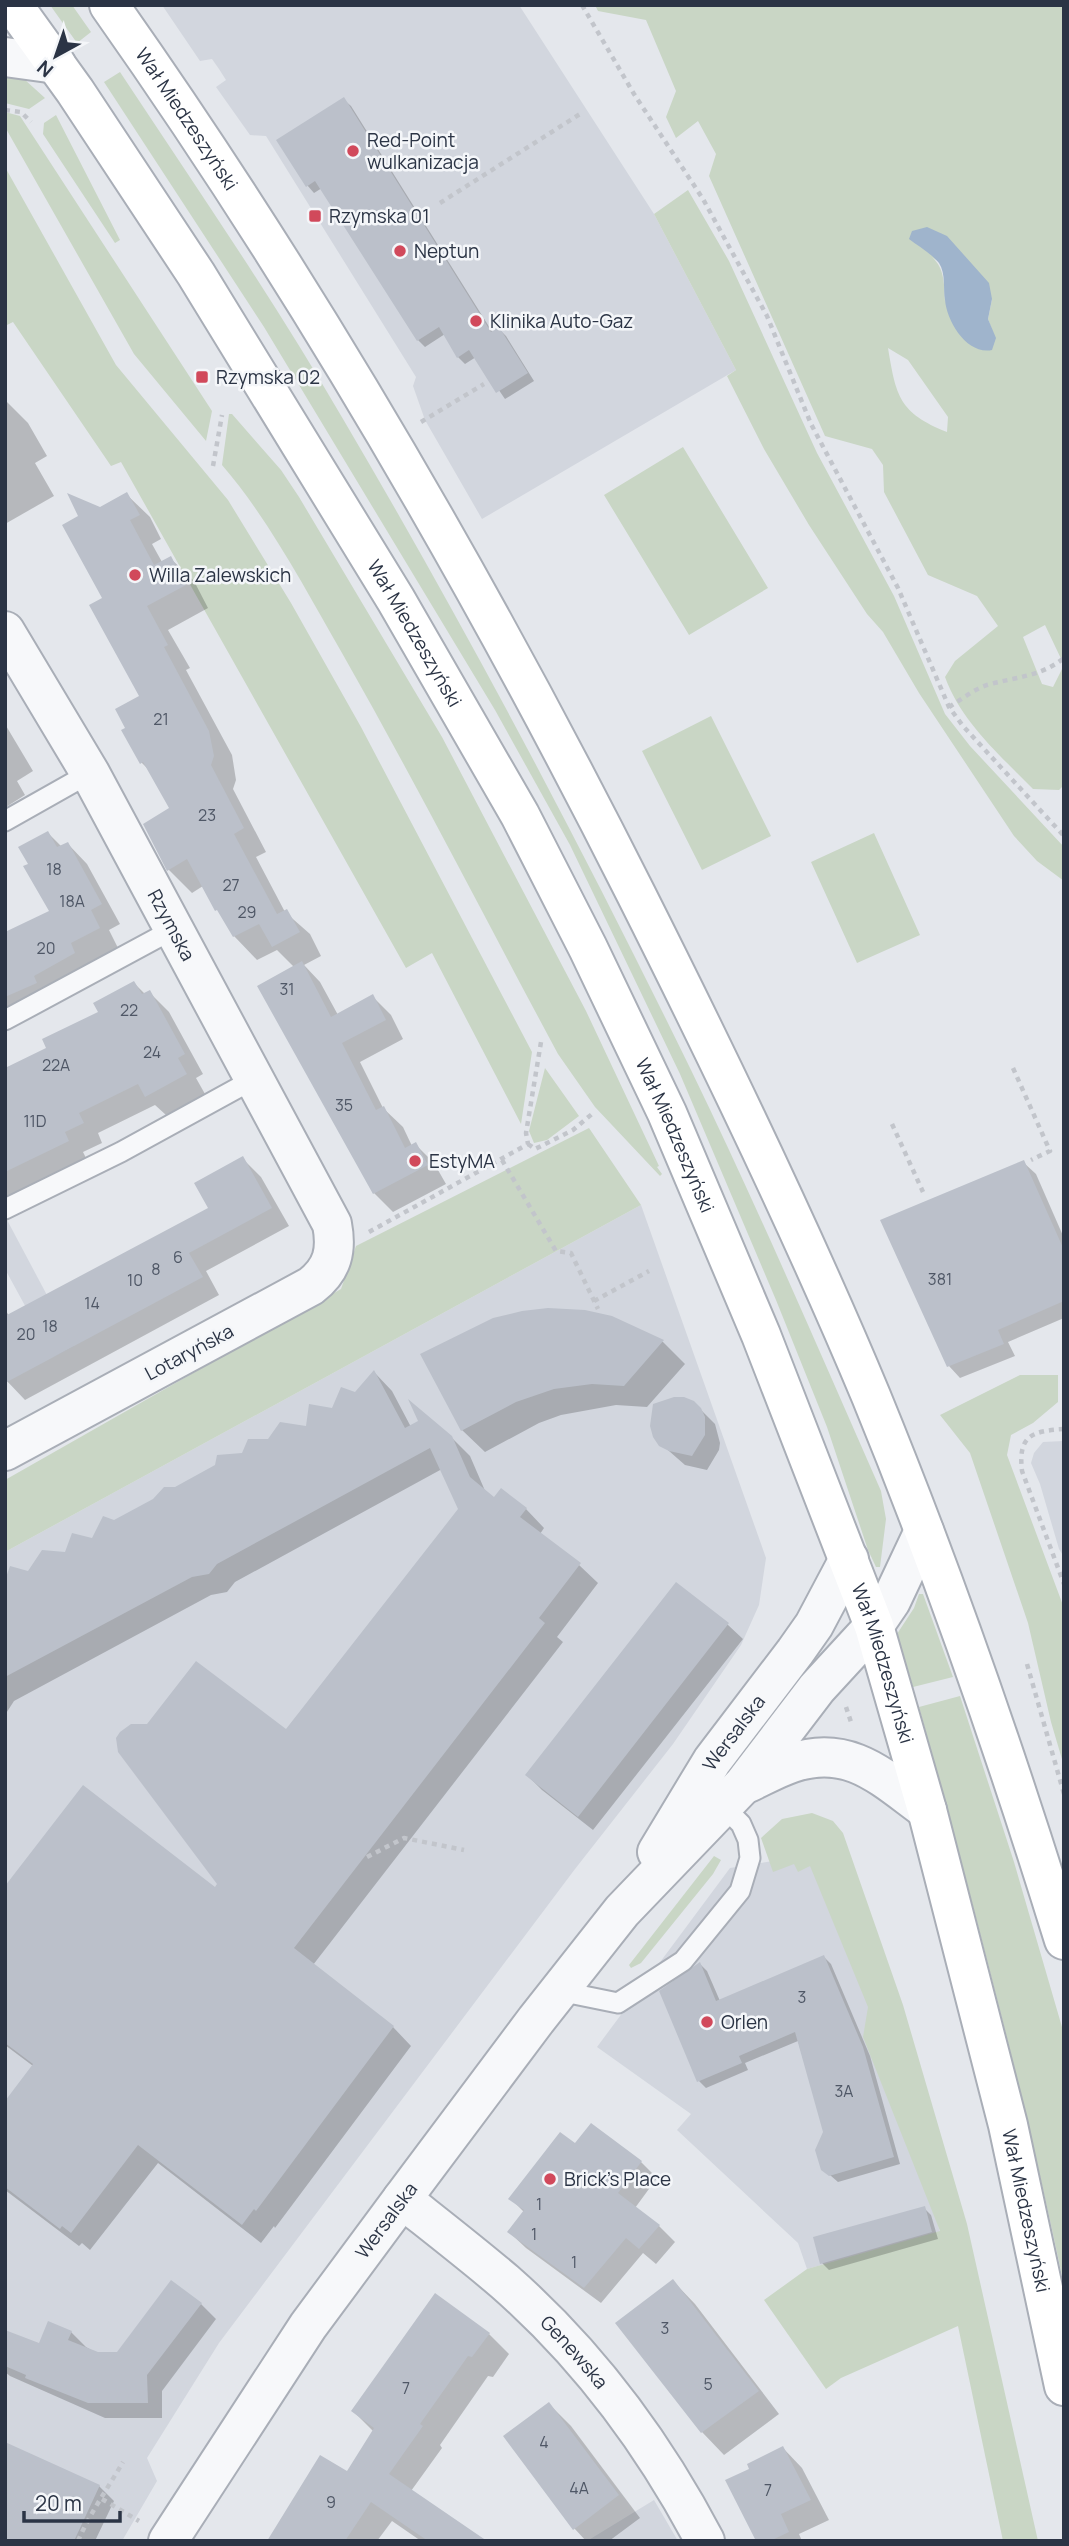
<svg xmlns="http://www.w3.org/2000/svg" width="1069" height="2546" viewBox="0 0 1069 2546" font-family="Manrope,sans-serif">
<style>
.built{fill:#d2d6de}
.green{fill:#c9d6c5;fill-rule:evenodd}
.water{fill:#9fb4cc}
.shadow{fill:#0003}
.building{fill:#bbc0ca}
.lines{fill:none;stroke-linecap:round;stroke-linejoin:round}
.service-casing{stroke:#a9aeb7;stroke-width:23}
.minor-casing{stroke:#a9aeb7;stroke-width:42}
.tertiary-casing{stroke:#a9aeb7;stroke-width:42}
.secondary-casing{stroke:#a9aeb7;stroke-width:42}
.path{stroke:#c2c5cb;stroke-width:4.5;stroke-dasharray:5 5;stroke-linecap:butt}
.service{stroke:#f7f8fa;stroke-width:19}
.minor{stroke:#f7f8fa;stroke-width:38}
.tertiary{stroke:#f7f8fa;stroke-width:38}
.secondary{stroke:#fff;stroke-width:38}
.poi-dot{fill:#d1495b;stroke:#f4f6f9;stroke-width:2.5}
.labels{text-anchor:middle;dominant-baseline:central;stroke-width:5;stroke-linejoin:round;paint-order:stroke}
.number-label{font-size:16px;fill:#4f5766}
.street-label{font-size:19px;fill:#2b3445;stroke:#f4f6f9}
.poi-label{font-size:19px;fill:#2b3445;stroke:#f4f6f9;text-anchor:start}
</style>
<rect width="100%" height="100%" fill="#e4e7ec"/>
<path class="built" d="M162,5H519L654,214L736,370L482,519L425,420L413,386L416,377L266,136L250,135L216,87L226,80L219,69L212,59L200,61Z
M641,1205L766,1558L759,1605L741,1645L673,1744L575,1869L219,2343L147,2458L157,2481L122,2541H5V1552Z
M6,1218L74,1346L53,1357L5,1269Z
M1064,1441V1557L1059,1549L1040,1484L1031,1463L1034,1453L1043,1442Z
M811,1855L886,2041L940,2232L807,2269L798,2243L677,2130L691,2114L597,2047L730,1868Z
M654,2500L678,2541H587Z"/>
<path class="green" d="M50,5H72L91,32L77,43Z
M595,5H1064V785L1059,790L1033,789C999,754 962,723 945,677L955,661L998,626L977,596L928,575L884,492L883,465L872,449L825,436L709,176L716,154L698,121L676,138L666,117L676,91L646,20L598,11ZM932,257L992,299L988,319L995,338L945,301C944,284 945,269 932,257ZM888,348L908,360L948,417L947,432C899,413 896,396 888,348ZM1045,625L1064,665L1053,687L1042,684L1023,637Z
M120,72C196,187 274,300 343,419C468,631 583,849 691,1070C758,1208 819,1350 881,1491L886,1519L880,1567H876L868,1550L827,1427L776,1300L680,1074L570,845L495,710L264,327L104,82Z
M5,73L24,79L45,98L29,109L5,103Z
M5,112L20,116L212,411L206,441L134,354L5,127Z
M56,115L120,240L115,243L43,134L44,123Z
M5,167L116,365L228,500L291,603L361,727L532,1052L521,1124L432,953L406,968L121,462L111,466L13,322L5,326Z
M688,190L729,261L817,453L894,596L945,714L970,746L1064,847V881L1037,861L1014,836L919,693L883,632L867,614L809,525L764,449L727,376L736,370L654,214Z
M229,414H232L281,470L299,497L442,737L586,1011L659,1166L657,1167L662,1174L660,1176L595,1107L558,1054C486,920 417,785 342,653C307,592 268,518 222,465Z
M683,447L768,588L689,635L604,495Z
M711,716L771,836L702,870L642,751Z
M874,833L920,935L857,963L811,862Z
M545,1068L579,1116L547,1140L534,1143L529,1131Z
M589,1128L641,1205L5,1552V1480L341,1289L356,1246Z
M1020,1375H1058V1402L1033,1423L1011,1435L1007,1455L1064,1608V1766L1051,1722L1028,1623L970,1453L940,1415Z
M919,1594H923L953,1677L913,1687L897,1634L914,1608Z
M960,1696L1014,1862L1064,2034V2285C1023,2090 972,1899 919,1707Z
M812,1813L833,1821L843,1833L903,2005L967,2224L1038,2541H1003L958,2326L841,2378L826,2389L764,2300L807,2269L940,2231L863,2037L868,2007L810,1866L798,1872L794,1864L773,1872L761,1838L782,1819Z
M714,1856L721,1860L713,1874L641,1963L631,1968L629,1965Z"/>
<path class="water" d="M927,227L947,236L989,283L992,299L988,319L996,338L992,350C967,355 947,322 945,300C943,288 946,274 939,263C932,254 918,246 909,239L912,231Z"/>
<path class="shadow" d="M343,99L351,106L493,333L499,329L506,336L534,381L505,399L476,357L465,364L458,357L445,334L425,347L418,340L322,188L314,193L307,185Z
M5,400L28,423L47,456L35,463L54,496L5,524Z
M126,494L150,517L161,539L152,544L162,562L170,558L194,581L208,608L168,630L190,668L186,670L232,755L236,780L233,789L266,852L256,857L285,912L310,934L321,956L304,965L320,982L338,1015L372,996L391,1015L403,1039L360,1062L383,1108L403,1127L412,1146L415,1144L434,1163L446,1184L393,1212L374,1193L294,967L277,950L257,960L234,936L203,886L192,893L169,870L145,825L172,809L152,773L141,762L127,729L141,697L104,598L100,509Z
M5,724L33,771L17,781L25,795L6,807L10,813L5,816Z
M48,833L62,847L68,844L87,864L120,924L109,930L118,948L89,963L93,972L5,1025V934L52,912L30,865Z
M134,983L145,994L149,992L169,1012L203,1074L196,1078L205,1094L166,1115L155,1105L98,1133L102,1143L83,1152L87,1160L5,1200V1109L48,1048L100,1013Z
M243,1159L261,1177L289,1226L206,1271L219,1295L25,1400L5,1379V1309L9,1316L211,1209Z
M1024,1163L1036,1174L1064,1238V1318L1008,1342L1015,1356L960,1378L949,1366Z
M611,1318L663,1342L685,1364L647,1407L616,1405L561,1415L539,1423L485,1452L462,1430Z
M374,1372L392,1391L411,1427L451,1437L470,1456L486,1493L494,1499L526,1509L544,1528L540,1534L579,1565L598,1583L557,1637L563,1642L313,1965L393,2027L411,2046L275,2228L274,2226L261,2243L158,2163L90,2250L82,2243L79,2246L5,2190V2104L33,2066L5,2045V1889H215L286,1731L460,1510L442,1469L235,1582L227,1592L211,1595L14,1701L5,1715V1586L93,1540L115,1521L175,1489L269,1441L307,1428L355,1394Z
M693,1402L715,1424L720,1443L719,1450L707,1470L685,1465L661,1444Z
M677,1585L728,1625L743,1639L593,1830L542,1790L527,1775Z
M824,1957L831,1964L870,2056L900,2164L838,2182L823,2169L825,2132L798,2041L745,2063L748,2070L706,2088L699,2081L700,1964L707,1971L720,2001Z
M576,2146L641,2162L657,2178L635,2208L659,2226L675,2242L656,2264L643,2253L601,2303L526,2248L509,2232L524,2212L510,2198Z
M924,2208L931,2215L938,2239L829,2270L822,2263Z
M673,2281L695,2304L779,2414L724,2455L702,2432Z
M201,2304L216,2319L162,2391V2418H105L10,2376L5,2372V2336L40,2345L71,2332L86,2347L98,2354H118Z
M489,2334L509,2354L493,2377L488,2376L440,2445L442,2448L411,2491L484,2541H421L392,2521L377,2541H269L347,2474L374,2432L353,2411Z
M549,2404L571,2426L640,2518L609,2541H586L574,2528Z
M783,2448L802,2468L829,2520L799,2534L802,2541H758L751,2470Z
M99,2486L114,2501L95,2541H5Z"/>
<path class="building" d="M344,97L491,332L499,327L528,373L496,393L469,350L457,358L439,327L417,341L315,181L306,187L276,140Z
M127,492L140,515L130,520L154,565L171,556L186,585L147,606L168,645L164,647L209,731L214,756L211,765L244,828L234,834L277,914L287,909L300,932L272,947L259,924L233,937L217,910L215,911L187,859L167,871L143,824L169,808L143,762L140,764L121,730L125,728L115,709L139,696L89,605L102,598L62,525L78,516L67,493L100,507Z
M48,831L57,847L68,842L102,904L91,910L100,928L71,943L75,953L34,976L37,983L5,997V932L49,911L23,866L28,864L18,847Z
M302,961L331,1017L373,994L386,1020L342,1043L376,1110L384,1106L405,1148L416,1142L428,1165L373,1194L257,986Z
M134,981L142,994L150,990L185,1054L178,1058L187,1074L145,1097L138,1084L79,1113L84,1123L65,1132L69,1141L5,1172V1068L46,1048L42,1039L98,1012L93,1003Z
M243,1156L272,1208L189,1253L203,1277L5,1383V1316L208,1208L194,1183Z
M1024,1160L1064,1250V1301L998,1330L1004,1344L947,1367L880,1220Z
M548,1308L585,1310L612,1316L664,1340L624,1386L592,1384L554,1389L516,1402L461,1431L420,1354L493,1318L522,1311Z
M374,1370L405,1428L418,1421L408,1399L452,1436L470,1477L494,1497L501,1488L527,1508L520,1517L581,1563L539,1618L545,1623L294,1948L394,2026L256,2211L254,2209L242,2225L138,2145L71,2233L62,2226L60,2229L5,2187V2101L33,2064L5,2043V1886L83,1785L215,1887L217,1884L118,1752L116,1738L120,1732L131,1724H147L196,1661L286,1729L458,1509L430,1448L217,1564L209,1574L192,1577L5,1677V1580L10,1566L28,1571L42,1550L65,1552L72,1533L92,1538L103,1516L114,1520L153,1499L164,1487H175L215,1465L217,1455L242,1453L248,1439H268L280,1422L306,1426L309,1404L332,1408L341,1387L355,1392Z
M674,1397H684L694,1401L701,1408L705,1417V1435L692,1456L669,1451L659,1446L653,1437L650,1426L653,1404Z
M676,1582L729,1623L578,1817L525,1775Z
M824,1955L863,2047L894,2157L829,2176L821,2170L815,2150L823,2132L795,2032L739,2056L742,2063L697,2082L659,1991L700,1962L716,2001Z
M591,2123L642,2161L618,2193L660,2225L639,2249L626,2238L584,2288L507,2232L524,2210L508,2199L560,2132L575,2143Z
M925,2206L932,2232L820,2264L813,2237Z
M673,2279L759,2391L701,2433L615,2323Z
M171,2280L202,2303L147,2375L148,2403H88L25,2378L26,2375L5,2366V2330L39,2343L48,2321L72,2331L68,2340L98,2352H117Z
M435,2293L490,2333L472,2357L468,2356L420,2424L423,2426L389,2474L487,2541H428L371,2502L345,2541H267L320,2455L347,2471L374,2428L351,2411Z
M549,2402L619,2495L573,2530L503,2436Z
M5,2442L100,2485L74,2541H5Z
M783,2446L811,2500L781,2514L789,2532L770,2541H756L725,2480L749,2469L747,2464Z"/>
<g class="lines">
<defs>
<path id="service" d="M5,821L90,773
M5,1020L172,930
M5,1209L121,1152L254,1079
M559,1991L618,2003L683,1961L740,1891L750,1858L748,1840L741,1824L723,1806L718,1805"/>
<g id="minor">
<path d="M5,57L56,64"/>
<path id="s1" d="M5,631L90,773L332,1224C337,1250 333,1269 311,1286L5,1451"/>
<path id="s2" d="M402,2199C436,2226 471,2253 505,2282C588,2355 654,2444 705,2541"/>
</g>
<g id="tertiary">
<path d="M748,1783C763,1776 777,1768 792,1763C850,1743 884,1779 927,1810"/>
<path id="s3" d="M657,1852L712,1761L795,1652L814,1625L849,1559"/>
<path id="s4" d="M168,2541L308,2326L402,2199L536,2020L622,1911L743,1785L817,1688L874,1626L891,1601L924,1531"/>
</g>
<g id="secondary">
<path id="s5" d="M13,5L75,91L196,274L396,600L520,815L588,948L667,1113L761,1335L874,1626L927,1810L1008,2125L1064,2386"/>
<path id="s6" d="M109,5C308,287 481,586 636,894C719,1059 800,1226 871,1396C944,1574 1007,1756 1064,1940"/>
</g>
</defs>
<use href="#service" class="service-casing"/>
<use href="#minor" class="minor-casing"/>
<use href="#tertiary" class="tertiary-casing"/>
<use href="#secondary" class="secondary-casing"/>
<path class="path" d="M582,5L634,94L703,199L767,316L811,424L898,588L949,707L963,726L1064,836
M5,110L21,112L31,122
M440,203L580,114
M421,422L484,384
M213,466L222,415
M949,707C961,700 974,689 987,685C1015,677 1040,677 1064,658
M1013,1068L1050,1151L1031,1160
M892,1124L923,1192
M528,1144L535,1149L573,1130L592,1114
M502,1160L556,1251L571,1253L598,1309
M369,1232L528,1144L526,1133L541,1042
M594,1301L649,1271
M1064,1429C1031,1431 1018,1436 1022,1471L1064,1584
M1027,1664L1064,1794
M846,1707L852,1725
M367,1857L404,1838L464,1850
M102,2499L139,2521
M78,2541C90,2513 108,2488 123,2462"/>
<use href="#service" class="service"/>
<use href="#minor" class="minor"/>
<use href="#tertiary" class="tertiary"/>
<use href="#secondary" class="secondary"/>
</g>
<g class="poi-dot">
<circle cx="353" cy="151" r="7"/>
<rect x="308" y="209" width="14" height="14" rx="3.5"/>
<circle cx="400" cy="251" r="7"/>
<circle cx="476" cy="321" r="7"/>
<rect x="195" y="370" width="14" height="14" rx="3.5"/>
<circle cx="135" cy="575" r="7"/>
<circle cx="415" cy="1161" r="7"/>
<circle cx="707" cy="2022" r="7"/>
<circle cx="550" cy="2179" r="7"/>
</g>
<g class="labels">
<g class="number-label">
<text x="161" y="719">21</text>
<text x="207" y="815">23</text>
<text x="54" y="869">18</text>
<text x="231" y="885">27</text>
<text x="72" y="901">18A</text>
<text x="247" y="912">29</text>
<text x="46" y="948">20</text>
<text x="287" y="989">31</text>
<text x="129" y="1010">22</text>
<text x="152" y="1052">24</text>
<text x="56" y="1065">22A</text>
<text x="344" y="1105">35</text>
<text x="35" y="1121">11D</text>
<text x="178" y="1257">6</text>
<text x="156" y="1269">8</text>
<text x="940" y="1279">381</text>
<text x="135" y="1280">10</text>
<text x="92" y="1303">14</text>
<text x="50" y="1326">18</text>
<text x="26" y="1334">20</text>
<text x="802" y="1997">3</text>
<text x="844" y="2091">3A</text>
<text x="539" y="2204">1</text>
<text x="534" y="2234">1</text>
<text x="574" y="2262">1</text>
<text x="665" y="2328">3</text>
<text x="708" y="2384">5</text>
<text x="406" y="2388">7</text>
<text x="544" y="2442">4</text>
<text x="579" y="2488">4A</text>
<text x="768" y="2490">7</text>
<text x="331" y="2502">9</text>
</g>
<g class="street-label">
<text stroke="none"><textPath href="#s6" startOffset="138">Wał Miedzeszyński</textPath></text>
<text stroke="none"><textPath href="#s5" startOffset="746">Wał Miedzeszyński</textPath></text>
<text stroke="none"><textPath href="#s1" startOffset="338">Rzymska</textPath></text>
<text stroke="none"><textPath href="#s5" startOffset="1312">Wał Miedzeszyński</textPath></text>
<text transform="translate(189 1352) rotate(-28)">Lotaryńska</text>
<text stroke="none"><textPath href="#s5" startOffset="1880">Wał Miedzeszyński</textPath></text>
<text stroke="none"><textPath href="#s3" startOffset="142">Wersalska</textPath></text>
<text stroke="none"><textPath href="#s5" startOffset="2446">Wał Miedzeszyński</textPath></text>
<text stroke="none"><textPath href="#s4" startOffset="388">Wersalska</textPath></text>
<text stroke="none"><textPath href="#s2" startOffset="231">Genewska</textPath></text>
</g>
<g class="poi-label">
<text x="367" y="140">Red-Point<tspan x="367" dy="22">wulkanizacja</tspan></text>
<text x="329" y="216">Rzymska 01</text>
<text x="414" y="251">Neptun</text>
<text x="490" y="321">Klinika Auto-Gaz</text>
<text x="216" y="377">Rzymska 02</text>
<text x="149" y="575">Willa Zalewskich</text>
<text x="429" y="1161">EstyMA</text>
<text x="721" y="2022">Orlen</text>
<text x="564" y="2179">Brick's Place</text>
</g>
</g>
<rect width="1069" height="2546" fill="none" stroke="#2b3445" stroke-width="14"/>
<g transform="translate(56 56) rotate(220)" stroke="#f4f6f9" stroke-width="5" paint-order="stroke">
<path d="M0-5L12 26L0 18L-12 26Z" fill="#2b3445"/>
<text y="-10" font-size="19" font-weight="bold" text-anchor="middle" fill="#2b3445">N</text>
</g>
<path d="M24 2511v10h96v-10" fill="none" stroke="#2b3445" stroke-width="3.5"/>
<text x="35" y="2511" font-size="21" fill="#2b3445" stroke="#f4f6f9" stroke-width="5" paint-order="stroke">20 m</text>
</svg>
